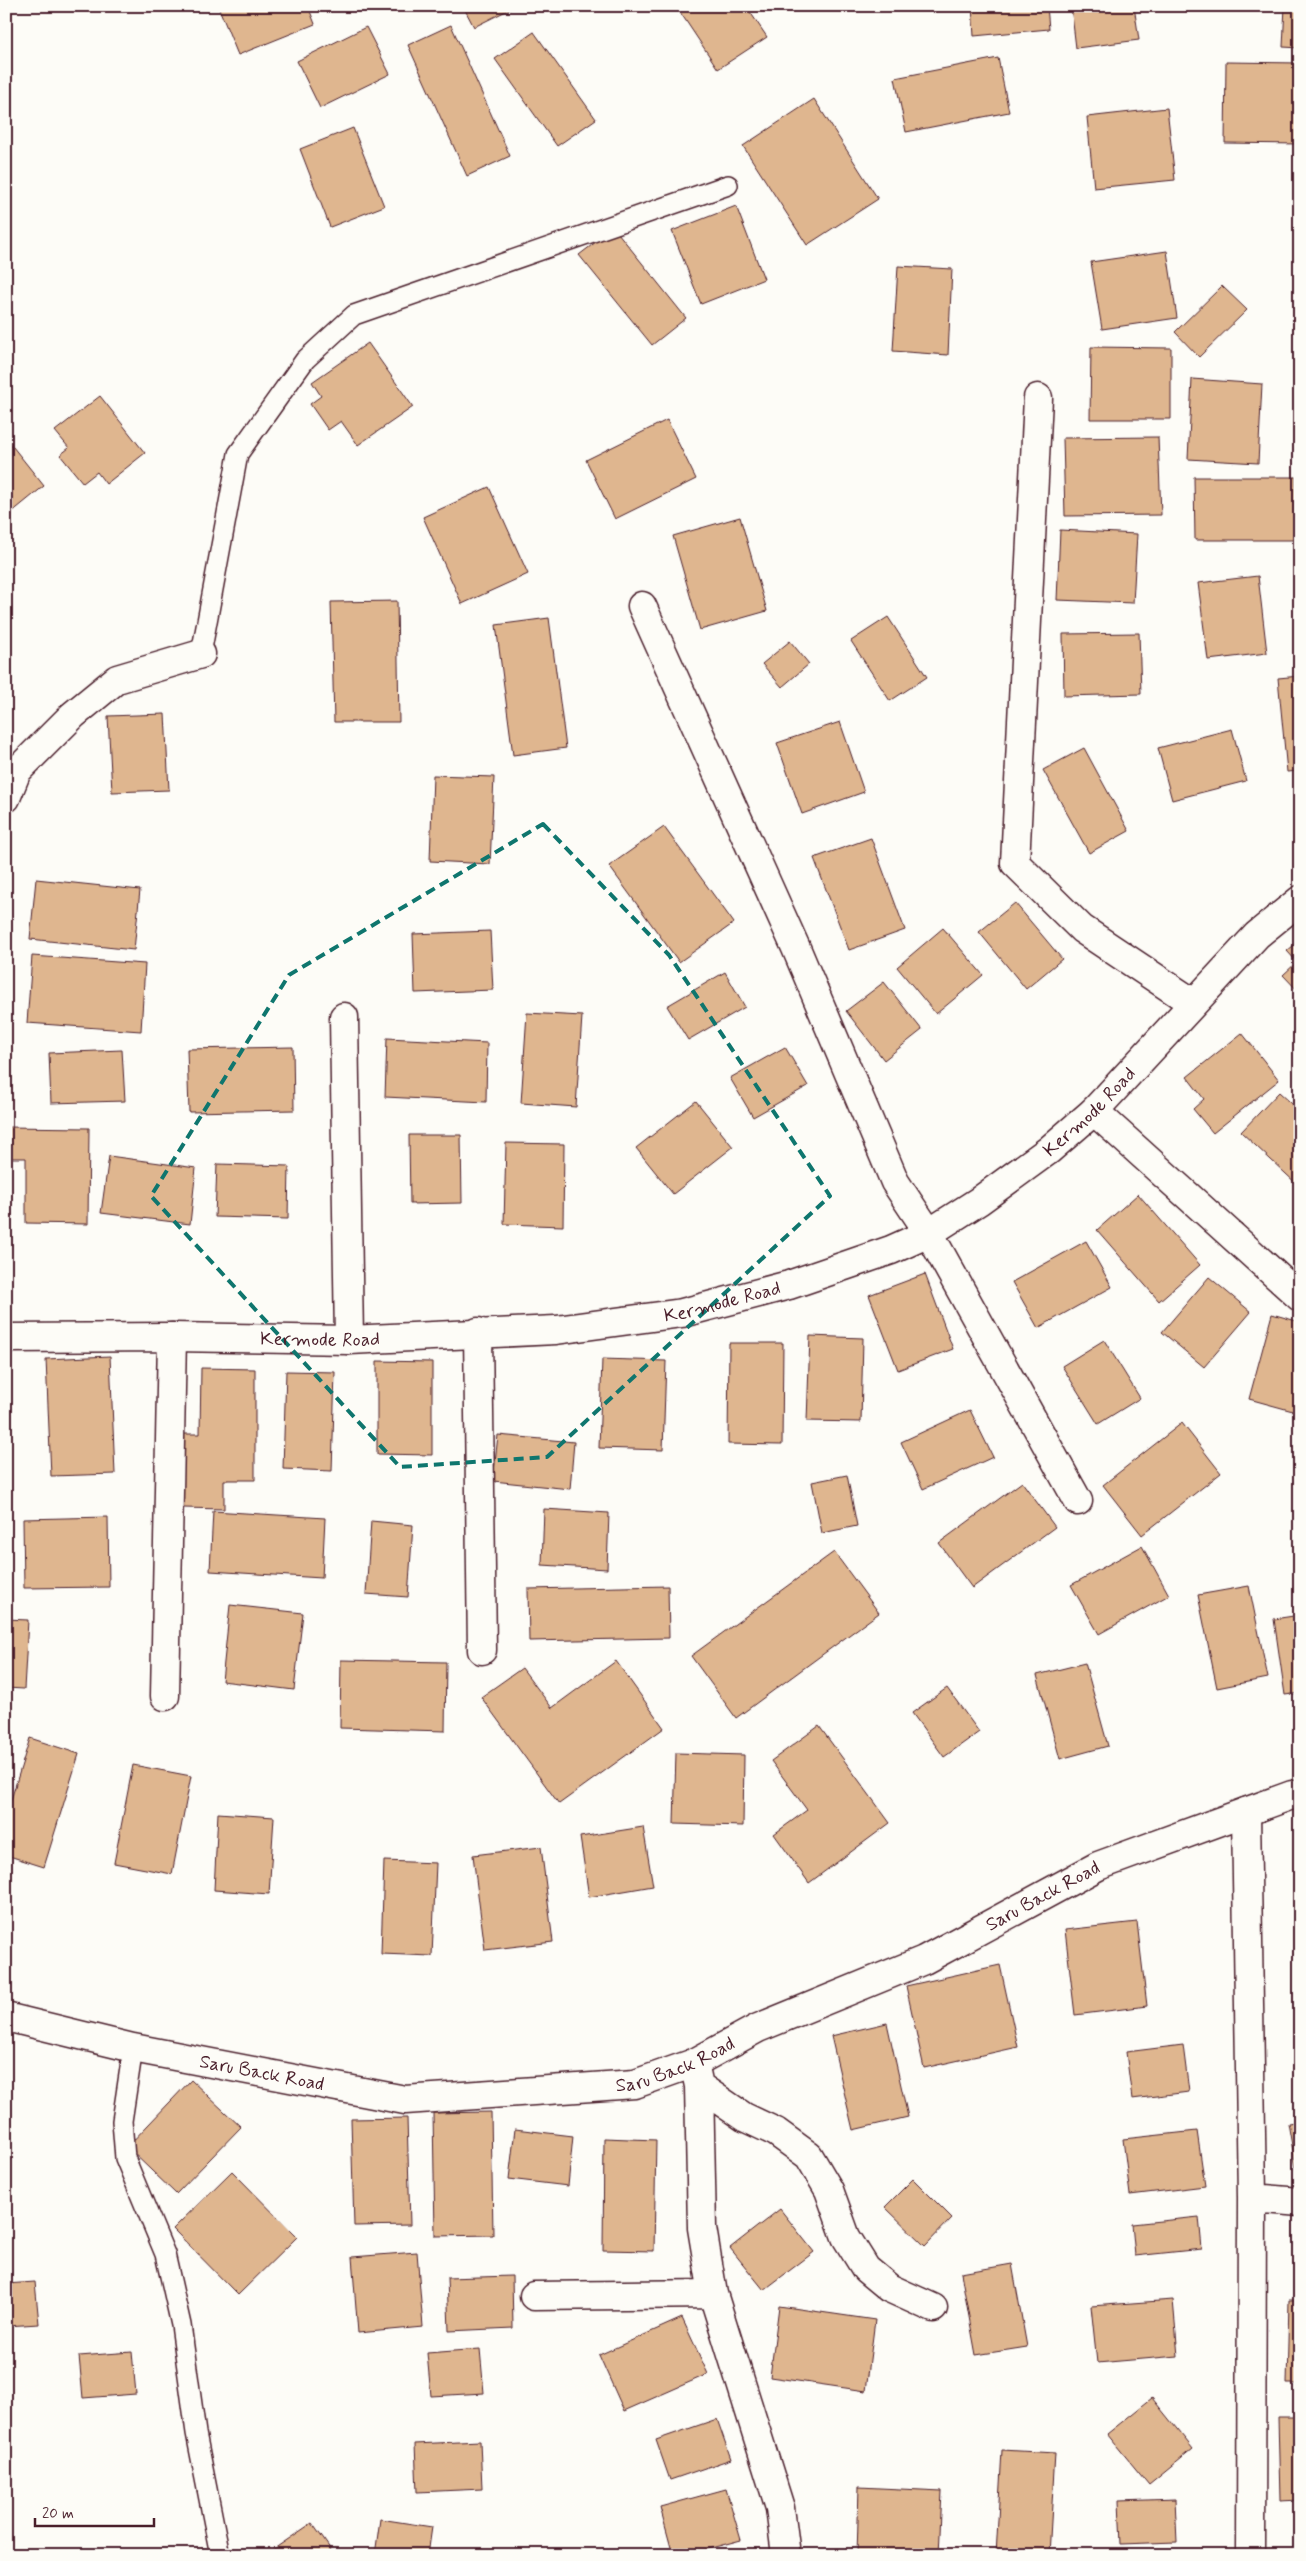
<svg xmlns="http://www.w3.org/2000/svg" width="1306" height="2561" viewBox="0 0 1306 2561" font-family="Mynerve,sans-serif">
<style>
.building{fill:#dfb68f;stroke:#4a1f2b}
.lines{fill:none;stroke-linecap:round;stroke-linejoin:round}
.service-casing{stroke:#4a1f2b;stroke-width:22}
.minor-casing{stroke:#4a1f2b;stroke-width:31}
.tertiary-casing{stroke:#4a1f2b;stroke-width:31}
.secondary-casing{stroke:#4a1f2b;stroke-width:31}
.service{stroke:#fdfcf7;stroke-width:19}
.minor{stroke:#fdfcf7;stroke-width:28}
.tertiary{stroke:#fdfcf7;stroke-width:28}
.secondary{stroke:#fdfcf7;stroke-width:28}
.marked{fill:none;stroke:#0f766e;stroke-width:4;stroke-dasharray:10 6;stroke-linejoin:round}
.labels{text-anchor:middle;dominant-baseline:central;stroke-width:4.5;stroke-linejoin:round;paint-order:stroke}
.street-label{font-size:19px;fill:#4a1f2b;stroke:#fdfcf7}
</style>
<rect width="100%" height="100%" fill="#fdfcf7"/>
<filter id="ink" filterUnits="userSpaceOnUse"><feTurbulence type="fractalNoise" baseFrequency=".02" numOctaves="2"/><feDisplacementMap in="SourceGraphic" scale="10" xChannelSelector="R" yChannelSelector="G"/><feConvolveMatrix kernelMatrix="1 2 1 2 8 2 1 2 1" color-interpolation-filters="sRGB"/></filter>
<g filter="url(#ink)">
<path class="building" d="M218,6H308L315,24L238,55Z
M463,6H516L474,27Z
M676,6H746L767,37L718,69Z
M972,6H1047L1049,29L974,36Z
M1071,6H1134L1139,40L1076,48Z
M1285,6H1300V48L1283,47Z
M451,25L510,156L467,176L408,45Z
M366,27L390,74L320,108L297,61Z
M534,32L596,119L557,146L495,59Z
M998,58L1009,112L906,132L895,78Z
M1226,62L1300,63V144L1225,143Z
M814,99L878,199L807,245L743,146Z
M1167,108L1175,180L1094,188L1087,117Z
M353,128L384,206L330,227L300,149Z
M736,206L764,279L701,304L672,231Z
M614,228L686,318L652,345L579,255Z
M1167,251L1177,318L1102,329L1091,262Z
M898,266L952,269L948,355L893,351Z
M1222,286L1247,310L1199,357L1175,332Z
M368,343L413,407L358,445L341,421L328,430L310,404L321,396L312,382Z
M1091,347L1171,348V419H1090Z
M1192,379L1262,384L1258,463L1188,459Z
M100,396L145,453L106,484L97,472L83,483L60,455L69,448L55,431Z
M667,420L696,479L615,519L586,460Z
M1158,437L1161,515L1065,516L1063,438Z
M9,442L44,486L6,517V444Z
M1194,477H1296L1297,540H1195Z
M489,487L528,574L462,604L423,517Z
M740,517L767,611L700,630L673,536Z
M1060,530L1137,534L1133,603L1057,600Z
M1258,576L1267,653L1208,660L1198,583Z
M397,601L399,722H334L331,602Z
M888,617L927,677L890,701L851,641Z
M549,618L566,748L513,755L496,625Z
M1139,633L1141,694L1064,696L1063,634Z
M790,641L809,664L782,687L762,664Z
M1300,676V771L1287,772L1278,678Z
M165,714L169,790L112,792L108,716Z
M840,722L864,792L802,814L777,743Z
M1232,729L1246,781L1172,800L1158,748Z
M1084,748L1129,831L1089,853L1043,770Z
M433,775L494,777L490,864L430,861Z
M664,827L734,923L679,962L609,866Z
M871,838L905,930L849,950L814,858Z
M36,879L140,890L134,950L30,939Z
M1015,903L1062,959L1026,989L979,932Z
M943,928L983,975L936,1014L897,967Z
M490,931L493,990L415,993L413,934Z
M1300,940V993L1283,975L1297,962L1287,951Z
M32,956L145,964L141,1031L27,1023Z
M725,972L745,1007L688,1040L667,1006Z
M884,982L922,1030L884,1060L846,1011Z
M527,1013L582,1016L576,1107L521,1103Z
M1242,1033L1279,1080L1213,1133L1193,1109L1204,1099L1187,1077Z
M387,1038L487,1043L486,1102L385,1097Z
M293,1047L294,1110L189,1112L187,1049Z
M785,1047L808,1086L753,1117L730,1078Z
M122,1050L125,1101L51,1103L49,1053Z
M1279,1092L1300,1111V1187L1241,1132Z
M696,1101L733,1147L673,1194L636,1148Z
M6,1127L89,1128L88,1224L26,1223V1158H6Z
M409,1135H461L462,1203L410,1204Z
M506,1143L564,1144L563,1226L504,1224Z
M109,1156L196,1168L190,1224L101,1213Z
M217,1164L289,1166L288,1219L215,1217Z
M1138,1194L1200,1265L1159,1301L1097,1230Z
M1086,1241L1112,1287L1038,1328L1012,1282Z
M925,1274L953,1349L898,1370L869,1295Z
M1209,1277L1251,1312L1204,1367L1162,1332Z
M1272,1314L1300,1322V1413L1249,1399Z
M810,1336L863,1338L861,1422L807,1421Z
M1104,1340L1140,1398L1098,1424L1062,1366Z
M729,1343H783L782,1445L728,1444Z
M110,1356L115,1474L51,1476L46,1359Z
M602,1359L666,1361L663,1450L599,1448Z
M377,1361L432,1362V1455L377,1454Z
M201,1368L255,1369V1480H224V1509L183,1508L184,1434H200Z
M286,1371L335,1372L332,1471L283,1469Z
M970,1410L993,1457L923,1489L901,1442Z
M1182,1423L1221,1473L1142,1535L1103,1485Z
M498,1435L574,1442L570,1489L493,1481Z
M6,1456L9,1507H6Z
M847,1475L857,1526L822,1533L812,1482Z
M1022,1482L1055,1527L972,1588L939,1543Z
M544,1509L609,1513L607,1569L542,1565Z
M213,1511L325,1518L322,1578L210,1571Z
M108,1517L109,1587L24,1588L23,1519Z
M371,1521L413,1525L408,1597L366,1594Z
M1142,1546L1169,1595L1099,1634L1071,1585Z
M834,1552L879,1613L736,1718L691,1656Z
M668,1586L669,1638L529,1641L528,1589Z
M1249,1586L1268,1678L1217,1688L1198,1595Z
M230,1605L303,1613L294,1690L222,1681Z
M1300,1615V1693L1285,1695L1274,1619Z
M6,1619L28,1620L24,1689L6,1688Z
M341,1660L446,1662L445,1731L340,1728Z
M616,1661L664,1728L559,1804L481,1697L522,1668L552,1708Z
M1085,1663L1108,1746L1060,1759L1037,1675Z
M947,1688L979,1732L944,1757L912,1713Z
M819,1726L890,1823L809,1883L774,1834L807,1810L771,1761Z
M30,1738L79,1754L44,1867L6,1855V1816Z
M676,1753L744,1755L743,1826L674,1824Z
M133,1765L191,1776L172,1874L114,1863Z
M218,1813L274,1817L269,1894L214,1890Z
M643,1827L653,1886L589,1897L580,1837Z
M541,1847L553,1942L485,1950L473,1855Z
M384,1861L436,1863L432,1956L381,1954Z
M1137,1922L1147,2006L1075,2015L1065,1930Z
M1000,1965L1018,2047L924,2068L906,1986Z
M887,2023L908,2117L853,2130L831,2036Z
M1183,2045L1189,2092L1132,2099L1126,2052Z
M191,2080L241,2127L176,2194L127,2147Z
M491,2112L493,2235L435,2236L433,2113Z
M407,2118L410,2225L354,2226L351,2119Z
M1300,2121V2184L1299,2185L1288,2123Z
M515,2129L573,2136L568,2186L509,2179Z
M1197,2131L1205,2186L1130,2195L1123,2139Z
M604,2138L656,2140L654,2251L603,2250Z
M232,2171L297,2237L238,2295L173,2229Z
M913,2179L952,2218L925,2246L885,2207Z
M780,2209L814,2252L764,2290L730,2248Z
M1199,2217L1202,2249L1135,2256L1132,2224Z
M1298,2224H1300V2278H1299Z
M417,2252L423,2327L358,2333L352,2257Z
M1012,2264L1027,2347L976,2355L961,2273Z
M512,2276L513,2328L449,2331L447,2278Z
M35,2282L39,2324L6,2326V2284Z
M1173,2300L1178,2356L1097,2363L1091,2306Z
M1289,2300H1300V2384H1287Z
M779,2306L875,2320L866,2391L770,2377Z
M682,2318L708,2374L624,2411L599,2355Z
M480,2349L484,2393L431,2396L427,2353Z
M132,2352L136,2394L83,2398L79,2356Z
M1152,2398L1193,2449L1149,2485L1107,2434Z
M1278,2417H1300V2499L1280,2500Z
M717,2419L731,2459L670,2480L656,2440Z
M480,2441L482,2489L417,2492L415,2444Z
M1002,2450L1055,2453L1049,2555H996Z
M859,2487L942,2491L939,2555H857Z
M726,2489L741,2540L685,2555H673L660,2507Z
M1175,2499L1177,2542L1121,2544L1119,2501Z
M380,2519L432,2527L428,2555H375Z
M312,2523L331,2550L325,2555H269L268,2553Z
M1132,2552L1207,2555H1132Z"/>
<g class="lines">
<defs>
<path id="service" d="M201,654L238,454L305,360L354,315L728,185
M133,2048L122,2121L125,2158L165,2254L181,2325L196,2433L220,2555"/>
<path id="minor" d="M1038,398L1015,863L1082,929L1193,1003
M642,606L796,948L895,1182L929,1233L1078,1501
M6,798L17,771L73,715L117,679L201,654
M344,1017L349,1340
M1094,1111L1300,1297
M478,1332L482,1650
M165,1696L172,1337
M1246,1812L1252,2198L1251,2555
M694,2063L699,2086L702,2228L713,2294L780,2508L786,2555
M699,2086L744,2117L776,2132L809,2156L829,2190L846,2237L866,2269L889,2288L933,2308
M1252,2198L1300,2202
M534,2296L713,2294"/>
<g id="tertiary">
<path id="s1" d="M6,1338L172,1337L349,1340L556,1330L682,1313L789,1285L891,1250L929,1233L979,1201L1049,1150L1094,1111L1257,935L1300,900"/>
</g>
<g id="secondary">
<path id="s2" d="M6,2017L133,2048L405,2100L635,2084L694,2063L758,2028L924,1960L1098,1866L1292,1795H1300"/>
</g>
</defs>
<use href="#service" class="service-casing"/>
<use href="#minor" class="minor-casing"/>
<use href="#tertiary" class="tertiary-casing"/>
<use href="#secondary" class="secondary-casing"/>
<use href="#service" class="service"/>
<use href="#minor" class="minor"/>
<use href="#tertiary" class="tertiary"/>
<use href="#secondary" class="secondary"/>
</g>
</g>
<path class="marked" d="M543,824L669,955L830,1196L547,1457L400,1467L151,1196L289,975Z"/>
<g class="labels">
<g class="street-label">
<text stroke="none"><textPath href="#s1" startOffset="1139">Kermode Road</textPath></text>
<text stroke="none"><textPath href="#s1" startOffset="719">Kermode Road</textPath></text>
<text stroke="none"><textPath href="#s1" startOffset="314">Kermode Road</textPath></text>
<text stroke="none"><textPath href="#s2" startOffset="1088">Saru Back Road</textPath></text>
<text stroke="none"><textPath href="#s2" startOffset="682">Saru Back Road</textPath></text>
<text stroke="none"><textPath href="#s2" startOffset="262">Saru Back Road</textPath></text>
</g>
</g>
<rect width="1306" height="2561" fill="none" stroke="#fdfcf7" stroke-width="25"/>
<rect x="12" y="12" width="1281" height="2536" fill="none" stroke="#4a1f2b" stroke-width="2" filter="url(#ink)"/>
<path d="M35 2518v8h119v-8" fill="none" stroke="#4a1f2b" stroke-width="2.5"/>
<text x="42" y="2518" font-size="15" fill="#4a1f2b" stroke="#fdfcf7" stroke-width="4" paint-order="stroke">20 m</text>
</svg>
